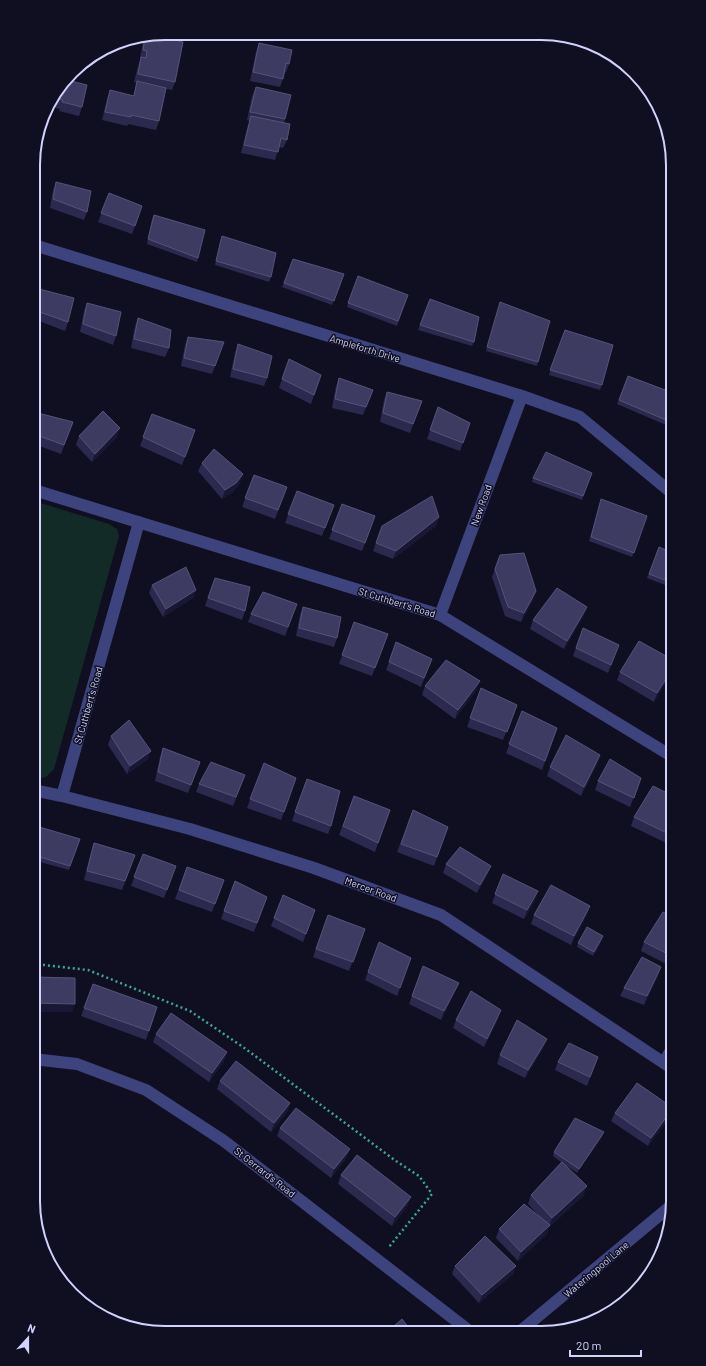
<svg xmlns="http://www.w3.org/2000/svg" width="706" height="1366" viewBox="0 0 706 1366" font-family="Barlow,sans-serif">
<style>
.green{fill:#122b26}
.lines{fill:none;stroke-linecap:round;stroke-linejoin:round}
.path{stroke:#37ab94;stroke-width:2.5;stroke-dasharray:2 3;stroke-linecap:butt}
.minor{stroke:#3d447d;stroke-width:12}
.wall{fill:#2c294e}
.shaded-wall{fill:#191734}
.building{fill:#3d3b61;stroke:#555379}
.labels{text-anchor:middle;dominant-baseline:central;stroke-width:3;stroke-linejoin:round;paint-order:stroke}
.street-label{font-size:10px;fill:#d2d3fc;stroke:#0f0f21}
.rim{fill:none;stroke:#d2d3fc;stroke-width:2}
</style>
<rect width="100%" height="100%" fill="#0f0f21"/>
<path class="green" d="M34,501L109,524L117,529L119,536L54,769L46,777L33,780Z"/>
<g class="lines">
<path class="path" d="M33,966L44,965L88,970L190,1011L243,1047L396,1161L419,1176L432,1194L389,1247"/>
<path class="minor" d="M34,245L522,396L580,417L673,494
M34,490L440,615L673,757
M440,615L522,396
M33,790L62,796L190,829L314,868L441,915L673,1069
M62,796L139,522
M33,1059L77,1064L146,1090L224,1141L472,1333
M664,1062L673,1047
M518,1333L673,1204"/>
</g>
<path class="wall" d="M154,35L175,82L172,90L166,89L159,121L156,130L128,124L127,126L102,120L107,99L110,90L133,96L137,83L134,82L138,66L141,58H140L143,42L145,37Z
M259,43L289,64L286,72H285L283,79L280,87L250,81L256,52Z
M67,80L82,107L79,116L59,111L60,109L47,106Z
M256,87L285,119L284,123L287,140L283,148L279,147L275,160L241,153L249,121L247,120L252,96Z
M56,182L87,212L84,220L50,208L53,190Z
M109,193L142,206L132,234L98,222Z
M154,215L198,258L197,262L147,244L152,219Z
M222,236L271,277L269,282L215,265L220,241Z
M293,259L344,274L332,305L282,287Z
M358,276L408,295L397,326L347,307Z
M430,299L474,342L472,346L418,330Z
M500,302L538,362L537,366L486,351Z
M34,303L68,322L65,331L34,319Z
M87,303L116,336L113,345L80,332L84,311Z
M138,318L169,348L165,357L131,348L135,326Z
M565,330L602,385L600,390L549,375Z
M188,337L224,342L212,374L181,366L185,345Z
M238,344L267,378L264,386L230,377L235,353Z
M289,359L321,375L311,404L279,388Z
M628,376L673,393V428L617,404Z
M339,378L373,390L363,415L332,408L336,386Z
M387,392L422,401L410,433L380,422L384,400Z
M438,407L470,423L460,451L427,439Z
M34,412L73,422L61,454L34,444Z
M152,414L195,430L182,465L140,446Z
M79,436L117,437L92,462L76,445Z
M202,463L240,483L233,492L222,499L198,471Z
M592,473L582,500L532,482L533,478Z
M254,475L287,487L275,519L242,507Z
M297,491L334,505L322,536L285,523Z
M601,499L647,516L632,557L589,541Z
M342,504L375,516L362,551L329,539Z
M439,517L436,526L393,559L373,551L382,526Z
M659,547L673,553V588L647,578Z
M500,555L536,591L533,600L521,622L505,616L492,577Z
M215,578L245,611L242,620L205,606Z
M152,585L196,590L193,598L163,617L149,593Z
M297,604L285,636L248,622L251,614Z
M303,607L337,638L334,647L296,636L300,615Z
M584,615L564,649L530,629L533,620Z
M354,622L388,634L372,676L339,664Z
M583,628L619,645L608,673L573,656Z
M396,642L432,659L421,687L386,670Z
M673,660L654,702L617,680L620,672Z
M425,686L477,689L455,719L422,695Z
M481,688L517,705L503,740L467,727Z
M522,711L557,728L542,770L506,753Z
M111,736L148,759L127,774L108,745Z
M163,748L200,762L188,793L155,781L160,757Z
M264,763L296,778L281,820L247,808Z
M597,764L581,796L547,776L550,767Z
M245,775L233,806L196,792L199,784Z
M641,778L630,807L595,790L598,781Z
M307,779L331,826L328,834L292,821Z
M354,796L390,810L375,852L339,835Z
M673,796V829L666,843L631,826L634,817Z
M413,810L448,827L434,866L397,852Z
M36,826L80,839L69,870L33,860V834Z
M94,843L135,855L122,890L84,880L91,852Z
M143,854L176,866L164,898L131,886Z
M446,864L491,866L487,875L477,893L443,873Z
M187,867L224,880L212,912L175,899Z
M503,874L535,900L524,919L492,903Z
M235,881L267,897L254,932L221,919Z
M673,888V907L666,903Z
M283,895L315,910L303,942L271,926Z
M587,914L571,945L531,924L534,915Z
M328,915L365,929L349,971L313,957Z
M602,940L593,956L577,947L578,943Z
M379,942L411,958L397,996L365,980Z
M644,942L673,954L666,964L641,951Z
M423,966L455,991L441,1020L409,1004Z
M658,976L644,1005L620,996L624,988Z
M93,984L157,1007L146,1040L81,1016Z
M498,1019L484,1047L453,1028L456,1020Z
M156,1034L224,1061L209,1082L153,1042Z
M544,1047L525,1078L497,1064L500,1055Z
M598,1057L587,1086L555,1070L558,1062Z
M220,1081L290,1103L287,1112L271,1132L217,1089Z
M673,1109L670,1117L648,1146L611,1121L615,1113Z
M280,1128L347,1157L331,1178L277,1136Z
M604,1132L602,1137L577,1173L567,1166L584,1195L549,1227L547,1234L518,1261L496,1238L499,1229L540,1217L528,1204L531,1195L561,1162L553,1156L554,1152Z
M341,1175L408,1205L392,1226L338,1184Z
M455,1266H516L513,1274L479,1303L452,1274Z"/>
<path class="shaded-wall" d="M120,428L117,437L92,462L95,454Z
M243,474L240,483L233,492L222,499L225,490Z
M439,517L436,526L393,559L396,551Z
M196,590L193,598L163,617L166,609Z
M536,591L533,600L521,622L524,613Z
M587,607L584,615L564,649L567,641Z
M673,668V672L654,702L657,693Z
M480,681L477,689L455,719L458,710Z
M151,751L148,759L127,774L130,766Z
M600,755L597,764L581,796L584,787Z
M673,827V829L666,843L669,834Z
M491,866L487,875L477,893L480,885Z
M538,891L535,900L524,919L527,910Z
M590,906L587,914L571,945L574,936Z
M603,936L602,940L593,956L594,952Z
M673,950V954L666,964L670,955Z
M661,967L658,976L644,1005L647,996Z
M459,983L455,991L441,1020L444,1011Z
M33,1003L75,1004L72,1012H33Z
M501,1010L498,1019L484,1047L487,1039Z
M547,1039L544,1047L525,1078L528,1070Z
M227,1052L224,1061L209,1082L212,1073Z
M290,1103L287,1112L271,1132L274,1123Z
M673,1109L670,1117L648,1146L651,1138Z
M604,1132L602,1137L577,1173L579,1169Z
M350,1149L347,1157L331,1178L334,1169Z
M587,1186L584,1195L549,1227L552,1218Z
M411,1197L408,1205L392,1226L395,1217Z
M550,1225L547,1234L518,1261L521,1252Z
M516,1266L513,1274L479,1303L482,1295Z"/>
<path class="building" d="M154,35L183,42L175,82L138,74L141,57L146,58L147,51L143,50L145,37Z
M259,43L292,50L289,64L286,63L283,79L253,72Z
M67,80L87,85L82,107L62,102L63,100L53,98Z
M137,81L166,88L159,121L131,115V117L105,112L110,90L134,96Z
M256,87L291,95L285,119L250,112Z
M251,116L290,124L287,140L281,138L278,152L244,145Z
M34,173L40,175L34,191Z
M56,182L91,191L87,212L53,199Z
M109,193L142,206L135,226L101,213Z
M154,215L205,230L198,258L148,239Z
M222,236L276,253L271,277L216,261Z
M293,259L344,274L334,301L284,283Z
M358,276L408,295L398,321L348,303Z
M39,289L74,298L68,322L34,310V303Z
M430,299L479,317L474,342L420,325Z
M500,302L550,321L538,362L487,347Z
M87,303L121,312L116,336L83,324Z
M138,318L171,330L169,348L134,339Z
M565,330L613,345L602,385L550,370Z
M188,337L224,342L215,366L184,358Z
M238,344L272,356L267,378L233,369Z
M289,359L321,375L314,395L282,379Z
M628,376L673,393V423L619,400Z
M339,378L373,390L366,407L335,399Z
M387,392L422,401L413,424L383,413Z
M438,407L470,423L463,443L430,430Z
M103,411L120,428L95,454L79,436Z
M34,412L73,422L64,445L34,434Z
M152,414L195,430L185,457L143,437Z
M214,449L243,474L236,483L225,490L202,463Z
M546,452L592,473L583,496L533,478Z
M254,475L287,487L278,510L245,498Z
M297,491L334,505L325,528L288,514Z
M432,496L439,517L396,551L376,543L382,526Z
M601,499L647,516L634,553L591,537Z
M342,504L375,516L365,543L332,530Z
M659,547L673,553V583L649,574Z
M524,553L536,591L524,613L508,607L495,569L500,555Z
M186,567L196,590L166,609L152,585Z
M215,578L250,587L245,611L208,598Z
M557,588L587,607L567,641L533,620Z
M263,592L297,604L288,627L251,614Z
M303,607L341,617L337,638L299,628Z
M354,622L388,634L375,668L342,655Z
M583,628L619,645L611,665L576,648Z
M639,641L673,660V668L657,693L620,672Z
M396,642L432,659L424,678L389,662Z
M446,660L480,681L458,710L425,686Z
M481,688L517,705L507,732L470,718Z
M522,711L557,728L545,761L509,744Z
M129,720L151,751L130,766L111,736Z
M566,735L600,755L584,787L550,767Z
M163,748L200,762L191,785L158,772Z
M610,759L641,778L634,798L598,781Z
M211,762L245,775L236,797L199,784Z
M264,763L296,778L284,812L250,799Z
M307,779L340,791L331,826L295,812Z
M653,786L673,796V827L669,834L634,817Z
M354,796L390,810L378,843L343,826Z
M413,810L448,827L437,857L401,844Z
M36,826L80,839L70,866L33,855V837Z
M94,843L135,855L125,881L87,871Z
M460,847L491,866L480,885L446,864Z
M143,854L176,866L167,890L134,877Z
M187,867L224,880L215,904L179,890Z
M503,874L538,891L527,910L495,894Z
M235,881L267,897L257,923L224,911Z
M551,885L590,906L574,936L534,915Z
M673,888V897L669,895Z
M283,895L315,910L306,934L274,918Z
M663,912L673,917V950L670,955L644,942Z
M328,915L365,929L353,962L316,949Z
M587,927L603,936L594,952L578,943Z
M379,942L411,958L400,988L368,972Z
M642,957L661,967L647,996L624,988Z
M423,966L459,983L444,1011L412,996Z
M33,977L75,978V1004L33,1003Z
M93,984L157,1007L149,1031L84,1008Z
M471,991L501,1010L487,1039L456,1020Z
M171,1013L227,1052L212,1073L156,1034Z
M517,1020L547,1039L528,1070L500,1055Z
M569,1043L598,1057L590,1077L558,1062Z
M236,1061L290,1103L274,1123L220,1081Z
M637,1083L673,1108L651,1138L615,1113Z
M296,1108L350,1149L334,1169L280,1128Z
M575,1118L604,1132L579,1169L554,1152Z
M357,1155L411,1197L395,1217L341,1175Z
M562,1162L587,1186L552,1218L531,1195Z
M524,1204L550,1225L521,1252L499,1229Z
M485,1236L516,1266L482,1295L455,1266Z
M402,1319L413,1333H386Z"/>
<g class="labels">
<g class="street-label">
<text transform="translate(365 348) rotate(17)">Ampleforth Drive</text>
<text transform="translate(481 505) rotate(-70)">New Road</text>
<text transform="translate(397 602) rotate(17)">St Cuthbert's Road</text>
<text transform="translate(88 705) rotate(-74)">St Cuthbert's Road</text>
<text transform="translate(371 889) rotate(20)">Mercer Road</text>
<text transform="translate(265 1172) rotate(38)">St Gerrard's Road</text>
<text transform="translate(596 1269) rotate(-40)">Wateringpool Lane</text>
</g>
</g>
<path d="M0 0H706V1366H0ZM165 40H541A125 125 0 0 1 666 165V1201A125 125 0 0 1 541 1326H165A125 125 0 0 1 40 1201V165A125 125 0 0 1 165 40Z" fill="#0f0f21" fill-rule="evenodd"/>
<path class="rim" d="M165 40H541A125 125 0 0 1 666 165V1201A125 125 0 0 1 541 1326H165A125 125 0 0 1 40 1201V165A125 125 0 0 1 165 40Z"/>
<g transform="translate(28 1338) rotate(21)" stroke="#0f0f21" stroke-width="3" paint-order="stroke">
<path d="M0-3L7 15L0 10L-7 15Z" fill="#d2d3fc"/>
<text y="-6" font-size="11" font-weight="bold" text-anchor="middle" fill="#d2d3fc">N</text>
</g>
<path d="M570 1350v6h71v-6" fill="none" stroke="#d2d3fc" stroke-width="2"/>
<text x="576" y="1350" font-size="12" fill="#d2d3fc" stroke="#0f0f21" stroke-width="3" paint-order="stroke">20 m</text>
</svg>
